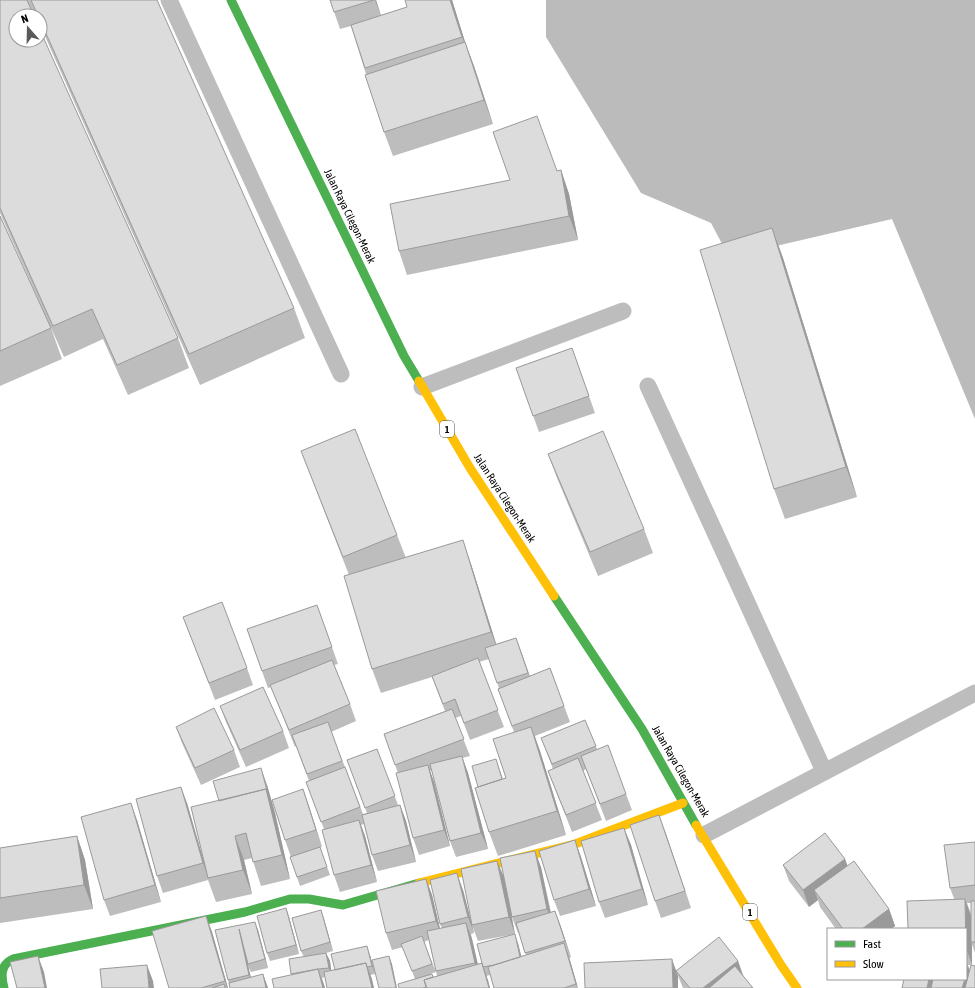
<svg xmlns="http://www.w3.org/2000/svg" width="975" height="988" viewBox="0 0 975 988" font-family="'Asap Condensed',sans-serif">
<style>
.water{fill:#bbb}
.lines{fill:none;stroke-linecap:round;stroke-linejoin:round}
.lane{stroke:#bdbdbd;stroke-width:17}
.fast{stroke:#4caf50;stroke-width:9}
.slow{stroke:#ffc107;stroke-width:9}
.wall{fill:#bdbdbd;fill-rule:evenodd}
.shaded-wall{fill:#9a9a9a}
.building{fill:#dcdcdc;stroke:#9a9a9a}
.labels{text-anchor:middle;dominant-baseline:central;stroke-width:3;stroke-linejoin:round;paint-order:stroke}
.shield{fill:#fff;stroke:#4c4c4c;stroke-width:1}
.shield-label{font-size:10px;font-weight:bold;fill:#000}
.street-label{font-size:11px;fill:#000;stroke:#fff}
</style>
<rect width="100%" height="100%" fill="#fff"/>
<path class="water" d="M546,0H975V419L892,219L729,257L711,223L641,193L546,37Z"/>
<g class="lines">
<path class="lane" d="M169,0L341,374
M0,16L36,0
M648,386L824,771
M422,387L623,311
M704,835L975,693"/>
<path class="fast" d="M231,0L404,356L419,381
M554,596L642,729L696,825
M4,988C1,976 0,965 13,959L245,912L290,899H309L343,905L419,883"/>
<path class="slow" d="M419,381L470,468L554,596
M696,825L781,965L797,988
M419,883L575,844L683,803"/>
</g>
<path class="wall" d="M0,0L178,338L189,368L128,395L103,339L64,357L0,213Z
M29,0H31L294,308L305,338L200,385L40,25V16H36Z
M330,0H376L381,15L452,0L465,42L474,66L493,124L393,156L384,132L351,26L340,29Z
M561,170L569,194L578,240L407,275L399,251L510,180Z
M0,216L51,328L62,359L0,386Z
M772,228L783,258L857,497L785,519L774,489Z
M572,348L595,413L539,432L516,368Z
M301,451L397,535L406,558L471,564L496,644L516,638L530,676L550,668L570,722L535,736L540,751L566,835L498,856L489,832L478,787L496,759L503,779L506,778L514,732L498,689L499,688L489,659L479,662L504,727L470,740L461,716L455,718L470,756L462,758L468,773L488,849L456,857L450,841L432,770L430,771L434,782L450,846L419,855L413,838L398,773L384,734L445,711L432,677L381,693L372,669L349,575L310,474Z
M548,454L644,529L653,553L598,576L557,478Z
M317,605L338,664L334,665L350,704L356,721L331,732L345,767L363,814L367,813L347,760L377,749L398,805H400L406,821L416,862L378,871L372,855L364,824L361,825L365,836L377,882L340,892L334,875L324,829L306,782L309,781L296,746L295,747L271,687L268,688L247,629Z
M183,617L247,668L253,685L215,700Z
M220,706L283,731L289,748L246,767L226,722Z
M585,720L597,749L626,794L632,810L606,821L586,769L583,771L602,820L572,832L548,771L553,769L541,738Z
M176,727L234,750L240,767L201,785L182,743Z
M267,785L275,813L290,879L261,886L252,858L244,860L252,894L216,902L208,880L163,893L157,876L187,803L205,866L219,801Z
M303,789L322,847H320L330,875L300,886L290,857H291L285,840Z
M137,820L161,902L110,916L104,900Z
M624,828L631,845L648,905L605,918L599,902Z
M665,831L691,908L661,918L655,901Z
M77,836L85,860L93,909L0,923V848Z
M575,840L581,857L596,906L560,916L554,900Z
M975,842V953L972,944V965H971L975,988L968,966L970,970L971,965H966V929L950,888ZM967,903H971V914Z
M845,859L847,866L889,909L895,926L891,929H836L820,907L818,900L809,907L789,881L783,865Z
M541,867L551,912L555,911L561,927L571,957L569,958L578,988H494L490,975L486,976L490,988H399L415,979L403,947L392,950L386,933L426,879L432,895L440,929L442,928L440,924L463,890L474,933L471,934L472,939L478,964L482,963L518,943L521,956L526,955L519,933H518L512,917ZM429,940L436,971L437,976L433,977L430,974L436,972L424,942Z
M504,877L515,934L478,941L472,925Z
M286,908L289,917L299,954L270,961L267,953Z
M321,910L324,919L333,951L326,953L330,961L331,971L335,970L370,955L375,974L370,975L374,988H327L325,977L322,978L325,988H274L292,975L289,959L304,957L301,951Z
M206,916L212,932L228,988H169Z
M258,930L268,968L251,972L248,966L251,978L263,974L268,988H230L228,980Z
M738,961L743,976L753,988H683L676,971Z"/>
<path class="shaded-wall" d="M375,0H376L381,16Z
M450,0H452L471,61L462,37Z
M465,42L474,66L493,124L484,100Z
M561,170L569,194L578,240L569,216Z
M772,228L783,258L857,497L846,467Z
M463,540L471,564L500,656L491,632Z
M516,638L522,654L534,690L528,673Z
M531,727L540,751L566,835L557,811Z
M462,756L468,773L488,849L481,833Z
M428,765L434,782L450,846L444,830Z
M261,768L267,785L275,813L290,879L282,855Z
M181,787L187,803L209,879L203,863Z
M303,789L309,806L322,847L316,830Z
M131,803L137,820L161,902L155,885Z
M400,805L406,821L416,862L410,845Z
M659,815L665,831L691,908L685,891Z
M359,820L365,836L377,882L371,865Z
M624,828L631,845L648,905L642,889Z
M77,836L85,860L93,909L84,885Z
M235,836L244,860L252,894L243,870Z
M575,840L581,857L596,906L589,889Z
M535,851L541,867L553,926L547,909Z
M845,859L851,875L814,890L818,900L809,907L803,890Z
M497,861L504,877L515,934L509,917Z
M457,873L463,890L474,933L468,917Z
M426,879L432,895L442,937L436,921Z
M965,899L971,916V942L972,944V965L966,948Z
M286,908L289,917L299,954L296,945Z
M889,909L895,926L891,929H862Z
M321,910L324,919L333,951L330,942Z
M555,911L561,927L571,957L565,941Z
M206,916L212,932L228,988H227L225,981Z
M255,922L258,930L268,968L265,959Z
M466,923L472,939L481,979L475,963Z
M239,929L242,938L252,983L249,975Z
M515,934L518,943L524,967L521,959Z
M564,943L570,960L578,988L576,984Z
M367,946L370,955L375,974L372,966Z
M326,953L330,961L332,976L329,968Z
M38,956L44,972L47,988H45Z
M389,956L392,964L397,988H396Z
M672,959L678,976V988H673Z
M738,961L744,978L731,988H703Z
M366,963L372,979L374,988H372Z
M482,963L488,980L490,988H489Z
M147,965L153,981L154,988H149Z
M968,966L974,982L973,988H962L965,979H966V974Z
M318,969L324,985L325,988H323Z
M263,974L268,988H266Z
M929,979H939L938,988H927Z"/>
<path class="building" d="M0,0H27L34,16H16V40H40V30L178,338L117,365L92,309L53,326L0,208Z
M31,0H157L294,308L189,354L40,20V16H38Z
M330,0H374L334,12Z
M405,0H450L462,37L365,68L351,25L407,7Z
M465,42L484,100L384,132L365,75Z
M537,116L557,171L561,170L569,216L399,251L390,204L510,180L493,132Z
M0,216L51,328L0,351Z
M772,228L846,467L774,489L700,250Z
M572,348L589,396L533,416L516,368Z
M355,429L397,535L343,557L301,451Z
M603,431L644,529L590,552L548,454Z
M463,540L491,632L372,669L344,576Z
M222,602L247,668L209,683L183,617Z
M317,605L332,647L262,671L247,629Z
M516,638L528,673L497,683L485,648Z
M478,658L498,710L464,723L455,699L443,704L432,676Z
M332,660L350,704L289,730L270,685Z
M550,668L564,706L512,726L498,689Z
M263,687L283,731L240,750L220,706Z
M214,708L234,750L195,768L176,727Z
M452,709L464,739L395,765L384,734Z
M585,720L596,746L552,764L541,738Z
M328,722L342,761L307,774L292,735Z
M531,727L557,811L489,832L475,788L506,778L493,739Z
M608,745L626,794L600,804L581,756Z
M377,749L395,796L365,808L347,760Z
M462,756L481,833L450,841L430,764Z
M578,758L596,803L566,815L548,771Z
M496,759L502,779L478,787L472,766Z
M428,765L444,830L413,838L396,773Z
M345,767L360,807L321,822L306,782Z
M261,768L268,794L266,789L219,801L213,781Z
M181,787L203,863L157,876L136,799Z
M266,789L282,855L253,862L246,833L235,836L243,870L208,878L191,807Z
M303,789L316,830L285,840L272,800Z
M131,803L155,885L104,900L81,817Z
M400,805L410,845L372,855L362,815Z
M659,815L685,891L655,901L630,825Z
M359,820L371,865L334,875L322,830Z
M624,828L642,889L599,902L581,841Z
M825,833L845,859L803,890L783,865Z
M77,836L84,885L0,898V848Z
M575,840L589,889L554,900L539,851Z
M975,842V885L950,888L944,845Z
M320,847L327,867L297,877L290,857Z
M535,851L547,909L512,917L500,858Z
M497,861L509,917L472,925L461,869Z
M854,861L889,909L862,929H843L814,890Z
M457,873L468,917L440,924L430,880Z
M426,879L436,921L386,933L376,891Z
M965,899L966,948V929H908L907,901Z
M971,901H975V942H971Z
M286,908L296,945L267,953L257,916Z
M321,910L330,942L301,951L292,918Z
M555,911L565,941L525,953L516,923Z
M206,916L225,981L201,988H169L152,931Z
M255,922L265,959L248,964L239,929L249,975L228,980L215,930Z
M466,923L475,963L436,971L427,931Z
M515,934L520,957L494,965L483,967L477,944Z
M422,936L432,964L412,971L401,944Z
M719,937L738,961L703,988H690L676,971Z
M564,943L576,984L564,988H494L488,967Z
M367,946L372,966L367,967L366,963L335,970L331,954Z
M326,953L329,968L319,969H318L291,974L289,959Z
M38,956L45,988H17L10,962Z
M389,956L396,988H379L372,960Z
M672,959L673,988H585L584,963Z
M366,963L372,988H327L324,972Z
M482,963L489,988H427L424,980Z
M147,965L149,988H102L100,969Z
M966,965L968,966L966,974Z
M971,965L975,966V988H965Z
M735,966L753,988H709Z
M318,969L323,988H274L272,979Z
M263,974L266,988H230L229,983Z
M432,974L433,977L424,980L426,987L423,988H399L398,984Z
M904,979H929L927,988H902Z
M933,979H965L962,988H931Z
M224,984L225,988H212Z"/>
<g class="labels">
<g class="shield">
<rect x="440" y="421" width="14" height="16" rx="3"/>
<rect x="743" y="904" width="14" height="16" rx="3"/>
</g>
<g class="shield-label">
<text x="447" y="429">1</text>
<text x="750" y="912">1</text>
</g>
<g class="street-label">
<text transform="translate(350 216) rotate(64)">Jalan Raya Cilegon-Merak</text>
<text transform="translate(505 498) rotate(57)">Jalan Raya Cilegon-Merak</text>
<text transform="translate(681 771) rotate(60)">Jalan Raya Cilegon-Merak</text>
</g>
</g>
<rect x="827" y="928" width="140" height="52" fill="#ffffff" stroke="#999999"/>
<rect x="835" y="941" width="20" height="6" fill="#4caf50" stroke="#999999"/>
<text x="863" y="948" font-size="12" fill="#000000">Fast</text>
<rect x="835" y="961" width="20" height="6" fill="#ffc107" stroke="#999999"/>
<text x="863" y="968" font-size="12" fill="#000000">Slow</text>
<g transform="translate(28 28) rotate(340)"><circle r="19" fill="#ffffff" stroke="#999999"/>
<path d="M0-3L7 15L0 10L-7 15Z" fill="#595959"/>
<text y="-6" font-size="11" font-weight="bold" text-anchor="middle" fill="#000000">N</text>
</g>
</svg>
